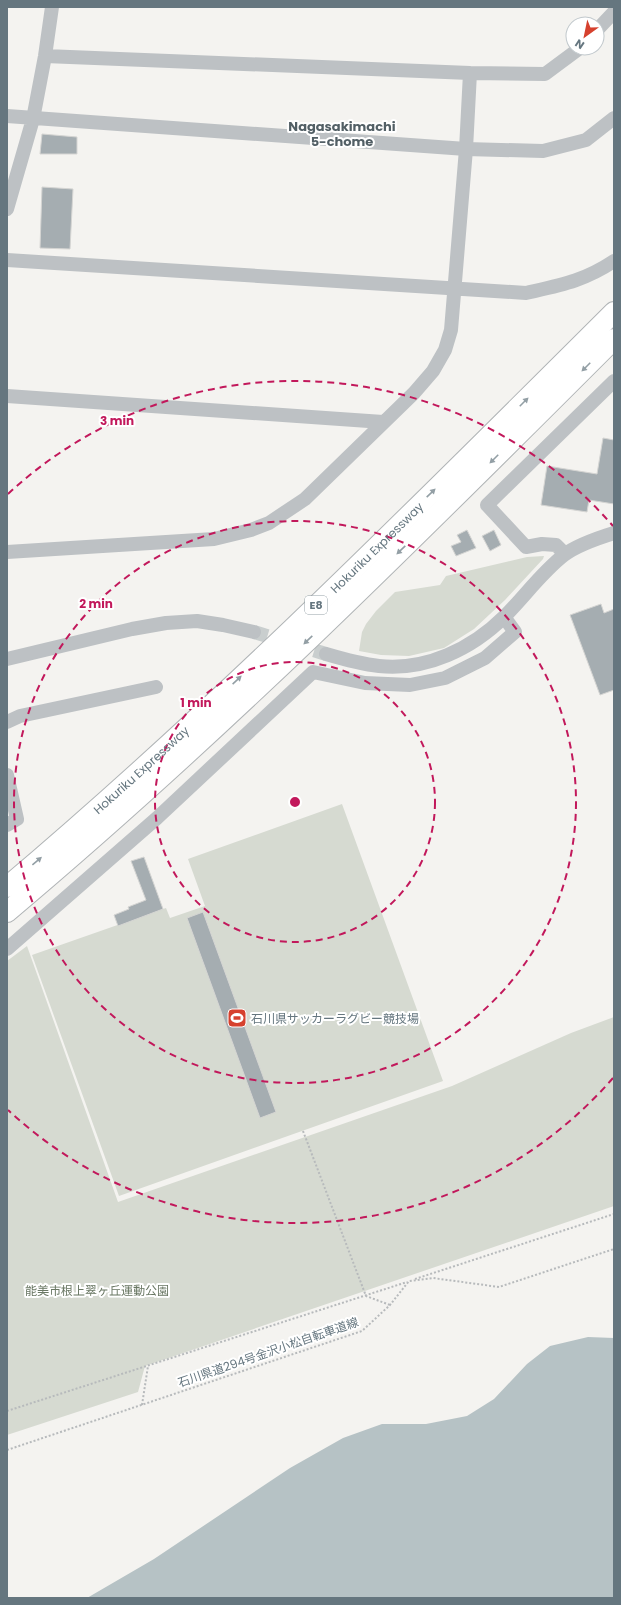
<svg xmlns="http://www.w3.org/2000/svg" width="621" height="1605" viewBox="0 0 621 1605" font-family="Poppins,'Noto Sans JP',sans-serif">
<style>
.green{fill:#d6dad1}
.water{fill:#b6c2c5}
.building{fill:#a5adb1;stroke:#d5d5d3}
.lines{fill:none;stroke-linecap:round;stroke-linejoin:round}
.minor-tunnel{stroke:#c9cece;stroke-width:14;stroke-dasharray:14 7;stroke-linecap:butt}
.highway-casing{stroke:#b0b4b6;stroke-width:22}
.path{stroke:#b7babc;stroke-width:2;stroke-dasharray:2 2;stroke-linecap:butt}
.minor{stroke:#bdc1c4;stroke-width:14}
.highway{stroke:#fff;stroke-width:20}
.oneway{fill:#939fa5}
.ring{fill:none;stroke:#c2185b;stroke-width:2;stroke-dasharray:7 5}
.labels{text-anchor:middle;dominant-baseline:central;stroke-width:4;stroke-linejoin:round;paint-order:stroke}
.shield{fill:#fff;stroke:#939fa5;stroke-width:1}
.shield-label{font-size:11px;font-weight:bold;fill:#65767f}
.street-label{font-size:12px;fill:#65767f;stroke:#fff}
.poi-label{font-size:12px;fill:#65767f;stroke:#fff;text-anchor:start}
.park-label{font-size:12px;fill:#697763;stroke:#fff}
.neighbourhood-label{font-size:13px;font-weight:bold;fill:#525f65;stroke:#fff}
.centre{fill:#c2185b;stroke:#fff;stroke-width:2}
.ring-label{font-size:12px;text-anchor:middle;font-weight:bold;fill:#c2185b;stroke:#fff;stroke-width:4;stroke-linejoin:round;paint-order:stroke}
</style>
<rect width="100%" height="100%" fill="#f4f3f0"/>
<path class="green" d="M544,556L543,559L505,600L474,629L444,648L409,656L381,655L359,651L362,632L366,624L376,611L395,592L440,585L446,576L527,557Z
M342,804L443,1081L119,1196L32,955L166,908L170,918L205,906L188,859Z
M27,946L118,1202L452,1086L571,1033L614,1017V1206L145,1366L138,1392L7,1435V961Z"/>
<path class="water" d="M588,1337L614,1338V1598H87L154,1559L290,1468L343,1438L382,1424H426L467,1416L494,1399L527,1364L550,1346Z"/>
<path class="building" d="M42,134L77,137V154H40Z
M42,187L73,189L70,249L40,248Z
M603,438L614,440V504L589,500L587,512L541,505L547,466L597,474Z
M467,530L476,548L456,556L451,546L461,542L457,535Z
M494,530L501,545L490,551L482,536Z
M601,604L604,613L614,609V690L600,695L570,615Z
M144,857L163,909L118,926L114,915L129,909L128,907L146,900L131,861Z
M203,912L276,1112L260,1118L187,918Z"/>
<g class="lines">
<path class="minor-tunnel" d="M254,632L326,654"/>
<defs>
<g id="highway">
<path id="s1" d="M7,887C220,707 417,508 614,312"/>
<path d="M7,912C220,733 417,536 614,339"/>
</g>
</defs>
<use href="#highway" class="highway-casing"/>
<path class="path" d="M303,1131L366,1296L390,1305
M415,1279L614,1214
M142,1405L148,1366
M7,1411L407,1282
M7,1450L362,1331L390,1305L409,1281L433,1278L499,1287L614,1249"/>
<path class="minor" d="M597,30L614,12
M45,56L470,73L545,74L580,48
M7,116L466,149L543,151L586,140L614,118
M7,209L33,119L45,56L52,7
M7,260L526,293C561,285 584,281 614,261
M7,396L383,422
M7,552L214,539L251,530L269,523L305,499L414,393L433,371L445,350L451,330L466,149L470,73
M565,554L556,545L542,544L526,547L487,505L614,381
M326,654C343,659 361,664 379,666C426,671 472,649 505,616C525,596 542,572 564,555C577,545 598,538 614,533
M7,659L132,629L166,623L197,621L223,625L254,632
M7,722L20,716L156,687
M7,775L17,819L7,825
M7,949L157,818L313,672L365,683L410,685L445,678L485,658L515,632L504,617"/>
<use href="#highway" class="highway"/>
</g>
<defs><path id="oneway-solid" d="M-6-.8H1V-3.2L6.5 0L1 3.2V.8H-6Z"/></defs>
<g class="oneway">
<use href="#oneway-solid" transform="translate(586 367) rotate(135)"/>
<use href="#oneway-solid" transform="translate(524 402) rotate(-45)"/>
<use href="#oneway-solid" transform="translate(494 459) rotate(135)"/>
<use href="#oneway-solid" transform="translate(431 493) rotate(-44)"/>
<use href="#oneway-solid" transform="translate(401 550) rotate(136)"/>
<use href="#oneway-solid" transform="translate(308 640) rotate(136)"/>
<use href="#oneway-solid" transform="translate(237 680) rotate(-43)"/>
<use href="#oneway-solid" transform="translate(37 861) rotate(-40)"/>
</g>
<g class="ring">
<circle cx="295" cy="802" r="140"/>
<circle cx="295" cy="802" r="281"/>
<path d="M613 1078A421 421 0 0 1 8 1110M8 494A421 421 0 0 1 613 526"/>
</g>
<defs>
<symbol id="stadium-square" viewBox="-11 -11 22 22"><rect x="-9" y="-9" width="18" height="18" rx="4" fill="#d6412e" stroke="#fff"/><path d="M0-5a6.5 5 0 1 0 0 10a6.5 5 0 1 0 0-10ZM-3.5-1.8h7v3.6h-7Z" fill="#fff"/></symbol>
</defs>
<g fill-rule="evenodd">
<use href="#stadium-square" x="226" y="1007" width="22" height="22"/>
</g>
<g class="labels">
<rect class="shield" x="305" y="596" width="22" height="18" rx="3"/>
<g class="shield-label">
<text x="316" y="605">E8</text>
</g>
<g class="street-label">
<text stroke="none"><textPath href="#s1" startOffset="502">Hokuriku Expressway</textPath></text>
<text stroke="none"><textPath href="#s1" startOffset="178">Hokuriku Expressway</textPath></text>
<text transform="translate(268 1352) rotate(-19)">石川県道294号金沢小松自転車道線</text>
</g>
<g class="poi-label">
<text x="251" y="1018">石川県サッカーラグビー競技場</text>
</g>
<g class="park-label">
<text x="97" y="1290">能美市根上翠ヶ丘運動公園</text>
</g>
<g class="neighbourhood-label">
<text x="342" y="126">Nagasakimachi<tspan x="342" dy="15">5-chome</tspan></text>
</g>
</g>
<circle cx="295" cy="802" r="6" class="centre"/>
<g class="ring-label">
<text x="117" y="425">3 min</text>
<text x="96" y="608">2 min</text>
<text x="196" y="707">1 min</text>
</g>
<rect width="621" height="1605" fill="none" stroke="#65767f" stroke-width="16"/>
<g transform="translate(585 36) rotate(213)"><circle r="19" fill="#ffffff" stroke="#c1c8cc"/>
<path d="M0-3L7 15L0 10L-7 15Z" fill="#d6412e"/>
<text y="-6" font-size="11" font-weight="bold" text-anchor="middle" fill="#65767f">N</text>
</g>
</svg>
